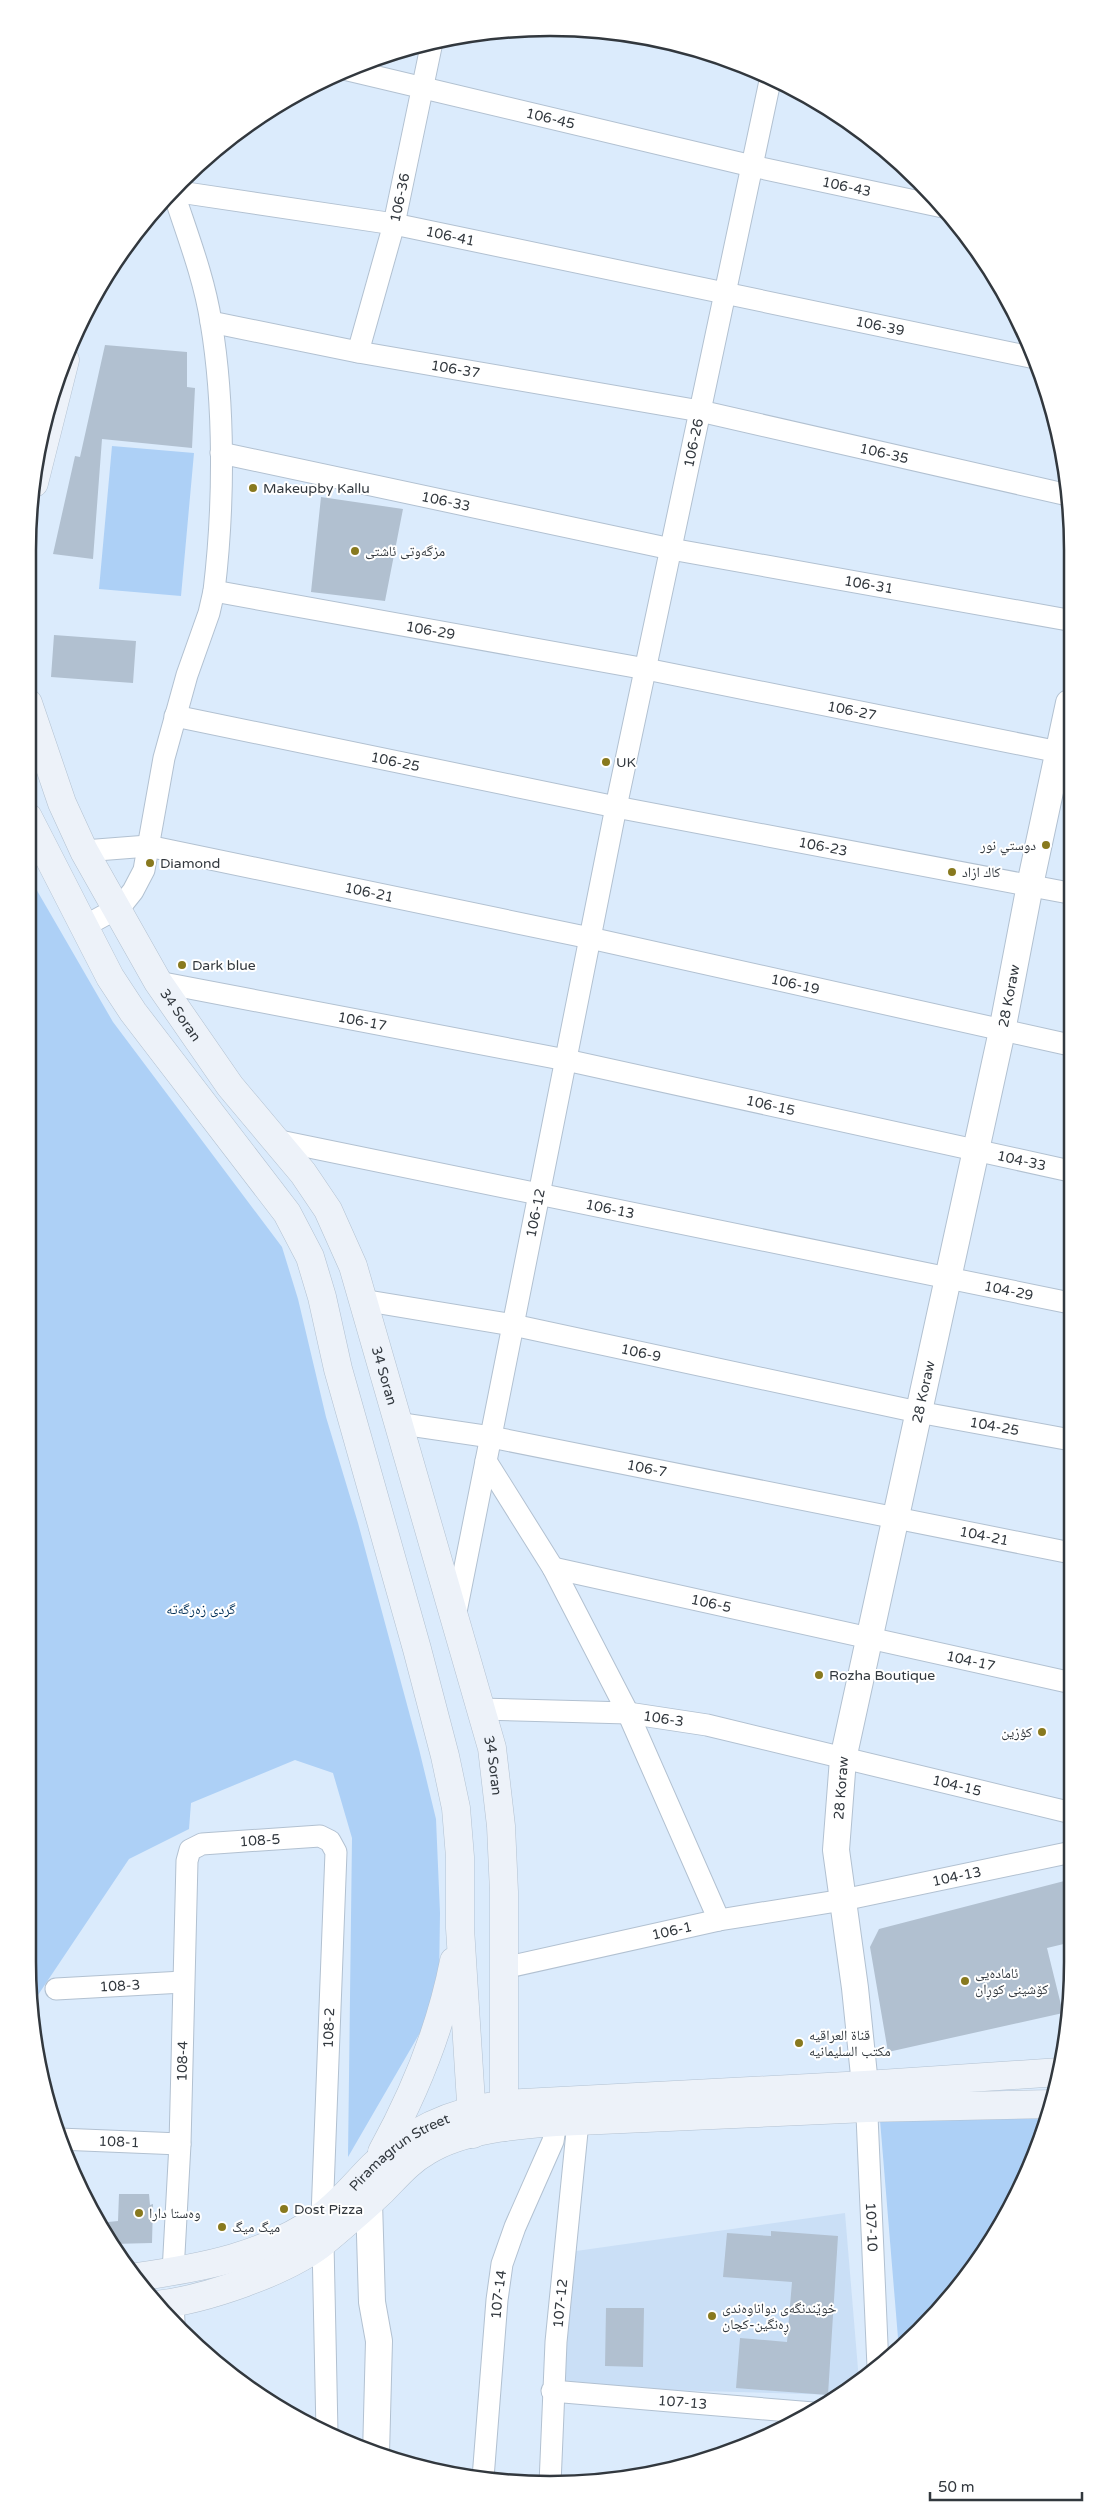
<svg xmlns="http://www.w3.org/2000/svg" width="1100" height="2512" viewBox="0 0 1100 2512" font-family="'Varela Round','Noto Naskh Arabic',sans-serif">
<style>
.built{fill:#cadff6}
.green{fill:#add0f6}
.building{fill:#b1c0d0}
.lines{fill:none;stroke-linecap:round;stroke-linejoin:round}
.minor-casing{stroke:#b2c1d1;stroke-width:23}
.tertiary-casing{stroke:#b2c1d1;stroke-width:28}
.secondary-casing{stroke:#b2c1d1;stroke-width:29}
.minor{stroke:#fff;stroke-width:21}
.tertiary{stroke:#fff;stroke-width:26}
.secondary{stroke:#edf2f9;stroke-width:28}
.poi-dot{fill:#88791e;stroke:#fff;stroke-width:2}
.labels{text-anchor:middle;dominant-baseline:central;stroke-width:4;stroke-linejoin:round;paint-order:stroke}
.street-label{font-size:14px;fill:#32383e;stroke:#fff}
.poi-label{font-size:14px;fill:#32383e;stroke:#fff;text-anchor:start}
.park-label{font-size:14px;fill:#013058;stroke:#fff}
.rim{fill:none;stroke:#32383e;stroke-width:2.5}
</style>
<rect width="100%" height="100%" fill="#dbebfc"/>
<path class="built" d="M845,2213L859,2381L839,2395L563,2387L576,2251Z"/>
<path class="green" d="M112,446L194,453L181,596L99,589Z
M28,875L113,1022L282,1247L298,1299L326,1417L358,1523L419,1749L436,1819L440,1913L439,1980L421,2031L348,2157L352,1838L333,1773L295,1760L191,1803L189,1829L129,1859L32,2004L28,1962Z
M1048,2117L1045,2130L1003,2223L943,2306L899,2350L880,2120Z"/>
<path class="building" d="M105,345L187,352V387L195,388L192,448L102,439L93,559L53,554L75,456L80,457Z
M321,497L403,509L385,601L311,592Z
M54,635L136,641L133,683L51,677Z
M1072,1879V1942L1047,1948L1063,2013L888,2052L870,1947L879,1929Z
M119,2194H149L150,2205L153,2204L152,2243L112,2244L108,2238V2222L118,2221Z
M771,2231L838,2236L828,2395L736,2388L740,2338L787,2342L792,2282L723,2277L727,2233L771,2236Z
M606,2308H644L643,2367L605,2366Z"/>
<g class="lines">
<defs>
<g id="minor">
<path id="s1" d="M348,70L752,166L943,207"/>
<path id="s2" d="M173,191L394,224L1035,358"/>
<path id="s3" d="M211,322L358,352L700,411L1068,495"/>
<path id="s4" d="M358,352L394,224L432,42"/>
<path id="s5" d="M221,453L671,549L1068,620"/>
<path id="s6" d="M214,591L646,669L1069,754"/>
<path id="s7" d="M175,716L616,807L1069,893"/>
<path id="s8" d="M84,851L148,846L590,938L1070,1045"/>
<path d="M83,927L116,909L125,901L133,891L144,870L164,758L187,675L209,613L214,591C224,508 225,405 211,322C204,277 187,234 173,191"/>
<path id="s9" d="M158,982L566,1060L1070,1171"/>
<path id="s10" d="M275,1140L1070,1303"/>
<path id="s11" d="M362,1300L513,1325L918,1412L1071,1440"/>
<path id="s12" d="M396,1423L491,1437L1071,1553"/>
<path d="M486,1461L553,1568L628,1713L719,1920"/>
<path id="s13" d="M553,1568L1072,1683"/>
<path id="s14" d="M455,1617L616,807L770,81"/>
<path id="s15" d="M479,1709L628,1713L707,1725L1072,1813"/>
<path id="s16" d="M504,1968L719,1920L843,1900L1072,1852"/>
<path id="s17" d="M56,1989L183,1982"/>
<path id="s18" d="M866,2093L878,2367"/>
<path id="s19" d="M59,2139L180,2144"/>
<path d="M323,2243L327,2432"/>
<path id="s20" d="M173,2272L180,2144L187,1861L190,1850L202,1844L320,1836L330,1841L336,1852L322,2216"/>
<path d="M173,2303L174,2322"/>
<path id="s21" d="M552,2391L813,2413"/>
<path id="s22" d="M483,2478L497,2300L502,2264L515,2227L553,2141L556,2122"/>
<path id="s23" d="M550,2484L556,2342L578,2122"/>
</g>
<g id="tertiary">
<path id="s24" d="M865,2085L855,1988L836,1850L843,1759L1002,1031L1030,885L1069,703"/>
<path d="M369,2202L372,2302L379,2341L376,2454"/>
</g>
<g id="secondary">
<path d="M34,483L65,360"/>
<path id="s25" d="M28,703L62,803L84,851L158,982L230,1086L303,1173L328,1210L353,1266L492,1748L501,1826L504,1892V2127"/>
<path d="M28,817L110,977L133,1012L287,1213L310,1257L322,1297L338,1369L417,1649L445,1756L456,1808L460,1857V1928L473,2134"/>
<path d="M382,2152C415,2092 441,2028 454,1961"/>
<path id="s26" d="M136,2277C201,2268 267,2256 322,2216C341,2202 357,2182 373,2166C410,2129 454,2111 505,2104L865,2085L1060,2072"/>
<path d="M156,2305C203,2300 288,2272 325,2241C344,2225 364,2208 382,2191C396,2177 409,2161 427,2151C462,2129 516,2125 556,2122L867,2108L1052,2104"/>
</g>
</defs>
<use href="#minor" class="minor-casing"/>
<use href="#tertiary" class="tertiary-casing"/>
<use href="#secondary" class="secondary-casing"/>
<use href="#minor" class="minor"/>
<use href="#tertiary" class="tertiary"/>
<use href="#secondary" class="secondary"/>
</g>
<g class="poi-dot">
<circle cx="253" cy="488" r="5"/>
<circle cx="355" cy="551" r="5"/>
<circle cx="606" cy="762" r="5"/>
<circle cx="1046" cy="845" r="5"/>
<circle cx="150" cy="863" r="5"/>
<circle cx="952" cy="872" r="5"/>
<circle cx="182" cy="965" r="5"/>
<circle cx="819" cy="1675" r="5"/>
<circle cx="1042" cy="1732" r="5"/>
<circle cx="965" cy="1981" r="5"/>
<circle cx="799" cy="2043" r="5"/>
<circle cx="284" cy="2209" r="5"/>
<circle cx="139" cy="2213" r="5"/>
<circle cx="222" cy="2227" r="5"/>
<circle cx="712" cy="2316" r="5"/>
</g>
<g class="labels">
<g class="street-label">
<text stroke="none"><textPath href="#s1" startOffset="208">106-45</textPath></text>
<text stroke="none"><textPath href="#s1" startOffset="512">106-43</textPath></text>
<text stroke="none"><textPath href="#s4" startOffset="160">106-36</textPath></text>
<text stroke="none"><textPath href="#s2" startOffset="281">106-41</textPath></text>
<text stroke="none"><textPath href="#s2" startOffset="720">106-39</textPath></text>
<text stroke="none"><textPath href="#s3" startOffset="249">106-37</textPath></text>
<text stroke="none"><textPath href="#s14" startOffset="1198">106-26</textPath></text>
<text stroke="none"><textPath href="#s3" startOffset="686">106-35</textPath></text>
<text stroke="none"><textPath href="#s5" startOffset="230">106-33</textPath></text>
<text stroke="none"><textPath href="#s5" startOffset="661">106-31</textPath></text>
<text stroke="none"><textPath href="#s6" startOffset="220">106-29</textPath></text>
<text stroke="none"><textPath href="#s6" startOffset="649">106-27</textPath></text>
<text stroke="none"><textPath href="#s7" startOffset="225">106-25</textPath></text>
<text stroke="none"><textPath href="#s7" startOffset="661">106-23</textPath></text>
<text stroke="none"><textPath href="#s8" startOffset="290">106-21</textPath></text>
<text stroke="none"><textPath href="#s8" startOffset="726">106-19</textPath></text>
<text stroke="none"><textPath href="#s24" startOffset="1109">28 Koraw</textPath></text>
<text stroke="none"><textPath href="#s25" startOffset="349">34 Soran</textPath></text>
<text stroke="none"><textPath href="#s9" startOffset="208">106-17</textPath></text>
<text stroke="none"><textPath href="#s9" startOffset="625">106-15</textPath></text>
<text stroke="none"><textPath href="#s9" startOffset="882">104-33</textPath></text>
<text stroke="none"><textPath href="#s10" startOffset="342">106-13</textPath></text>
<text stroke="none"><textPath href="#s14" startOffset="412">106-12</textPath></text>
<text stroke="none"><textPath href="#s10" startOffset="749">104-29</textPath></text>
<text stroke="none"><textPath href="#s11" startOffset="284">106-9</textPath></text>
<text stroke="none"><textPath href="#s25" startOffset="769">34 Soran</textPath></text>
<text stroke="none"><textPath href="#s24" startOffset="704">28 Koraw</textPath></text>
<text stroke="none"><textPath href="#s11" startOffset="645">104-25</textPath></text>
<text stroke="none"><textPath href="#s12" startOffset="255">106-7</textPath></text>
<text stroke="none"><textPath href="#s12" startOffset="599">104-21</textPath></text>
<text stroke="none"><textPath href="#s13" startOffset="162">106-5</textPath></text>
<text stroke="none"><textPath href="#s13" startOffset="428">104-17</textPath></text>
<text stroke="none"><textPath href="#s15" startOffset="185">106-3</textPath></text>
<text stroke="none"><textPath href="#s25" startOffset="1174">34 Soran</textPath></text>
<text stroke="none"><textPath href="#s15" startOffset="486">104-15</textPath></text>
<text stroke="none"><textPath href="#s24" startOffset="299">28 Koraw</textPath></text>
<text stroke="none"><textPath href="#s20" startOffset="494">108-5</textPath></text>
<text stroke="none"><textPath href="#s16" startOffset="462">104-13</textPath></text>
<text stroke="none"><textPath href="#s16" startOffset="172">106-1</textPath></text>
<text stroke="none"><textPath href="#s17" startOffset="64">108-3</textPath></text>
<text transform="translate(329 2028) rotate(-88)">108-2</text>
<text stroke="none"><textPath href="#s20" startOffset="211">108-4</textPath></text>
<text stroke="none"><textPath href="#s19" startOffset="60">108-1</textPath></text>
<text stroke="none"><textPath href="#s26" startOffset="299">Piramagrun Street</textPath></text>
<text stroke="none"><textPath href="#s18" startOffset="134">107-10</textPath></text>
<text stroke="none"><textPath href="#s22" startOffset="184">107-14</textPath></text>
<text stroke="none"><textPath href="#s23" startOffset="181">107-12</textPath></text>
<text stroke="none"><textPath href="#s21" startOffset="131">107-13</textPath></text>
</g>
<g class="poi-label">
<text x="263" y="488">Makeupby Kallu</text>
<text x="365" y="551">مزگەوتی ئاشتی</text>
<text x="616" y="762">UK</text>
<text x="1036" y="845" text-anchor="end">دوستي نور</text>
<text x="160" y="863">Diamond</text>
<text x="962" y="872">كاك ازاد</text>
<text x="192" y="965">Dark blue</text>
<text x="829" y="1675">Rozha Boutique</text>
<text x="1032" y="1732" text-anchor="end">كؤزين</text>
<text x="975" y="1973">ئامادەیی<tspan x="975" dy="16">کۆشینی کوڕان</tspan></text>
<text x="809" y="2035">قناة العراقيه<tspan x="809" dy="16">مكتب السليمانيه</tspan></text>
<text x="294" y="2209">Dost Pizza</text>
<text x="149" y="2213">وەستا دارا</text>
<text x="232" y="2227">میگ میگ</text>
<text x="722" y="2308">خوێندنگەی دواناوەندی<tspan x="722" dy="16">ڕەنگین-کچان</tspan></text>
</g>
<g class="park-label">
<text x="201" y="1609">گردی زەرگەتە</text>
</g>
</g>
<path d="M0 0H1100V2512H0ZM550 36H550A514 514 0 0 1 1064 550V1962A514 514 0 0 1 550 2476H550A514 514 0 0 1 36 1962V550A514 514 0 0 1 550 36Z" fill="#fff" fill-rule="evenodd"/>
<path class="rim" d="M550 36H550A514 514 0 0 1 1064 550V1962A514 514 0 0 1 550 2476H550A514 514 0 0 1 36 1962V550A514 514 0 0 1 550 36Z"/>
<path d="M930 2492v8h152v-8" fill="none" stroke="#32383e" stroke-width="2.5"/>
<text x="938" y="2492" font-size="15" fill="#32383e" stroke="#ffffff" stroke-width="4" paint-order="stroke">50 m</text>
</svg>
